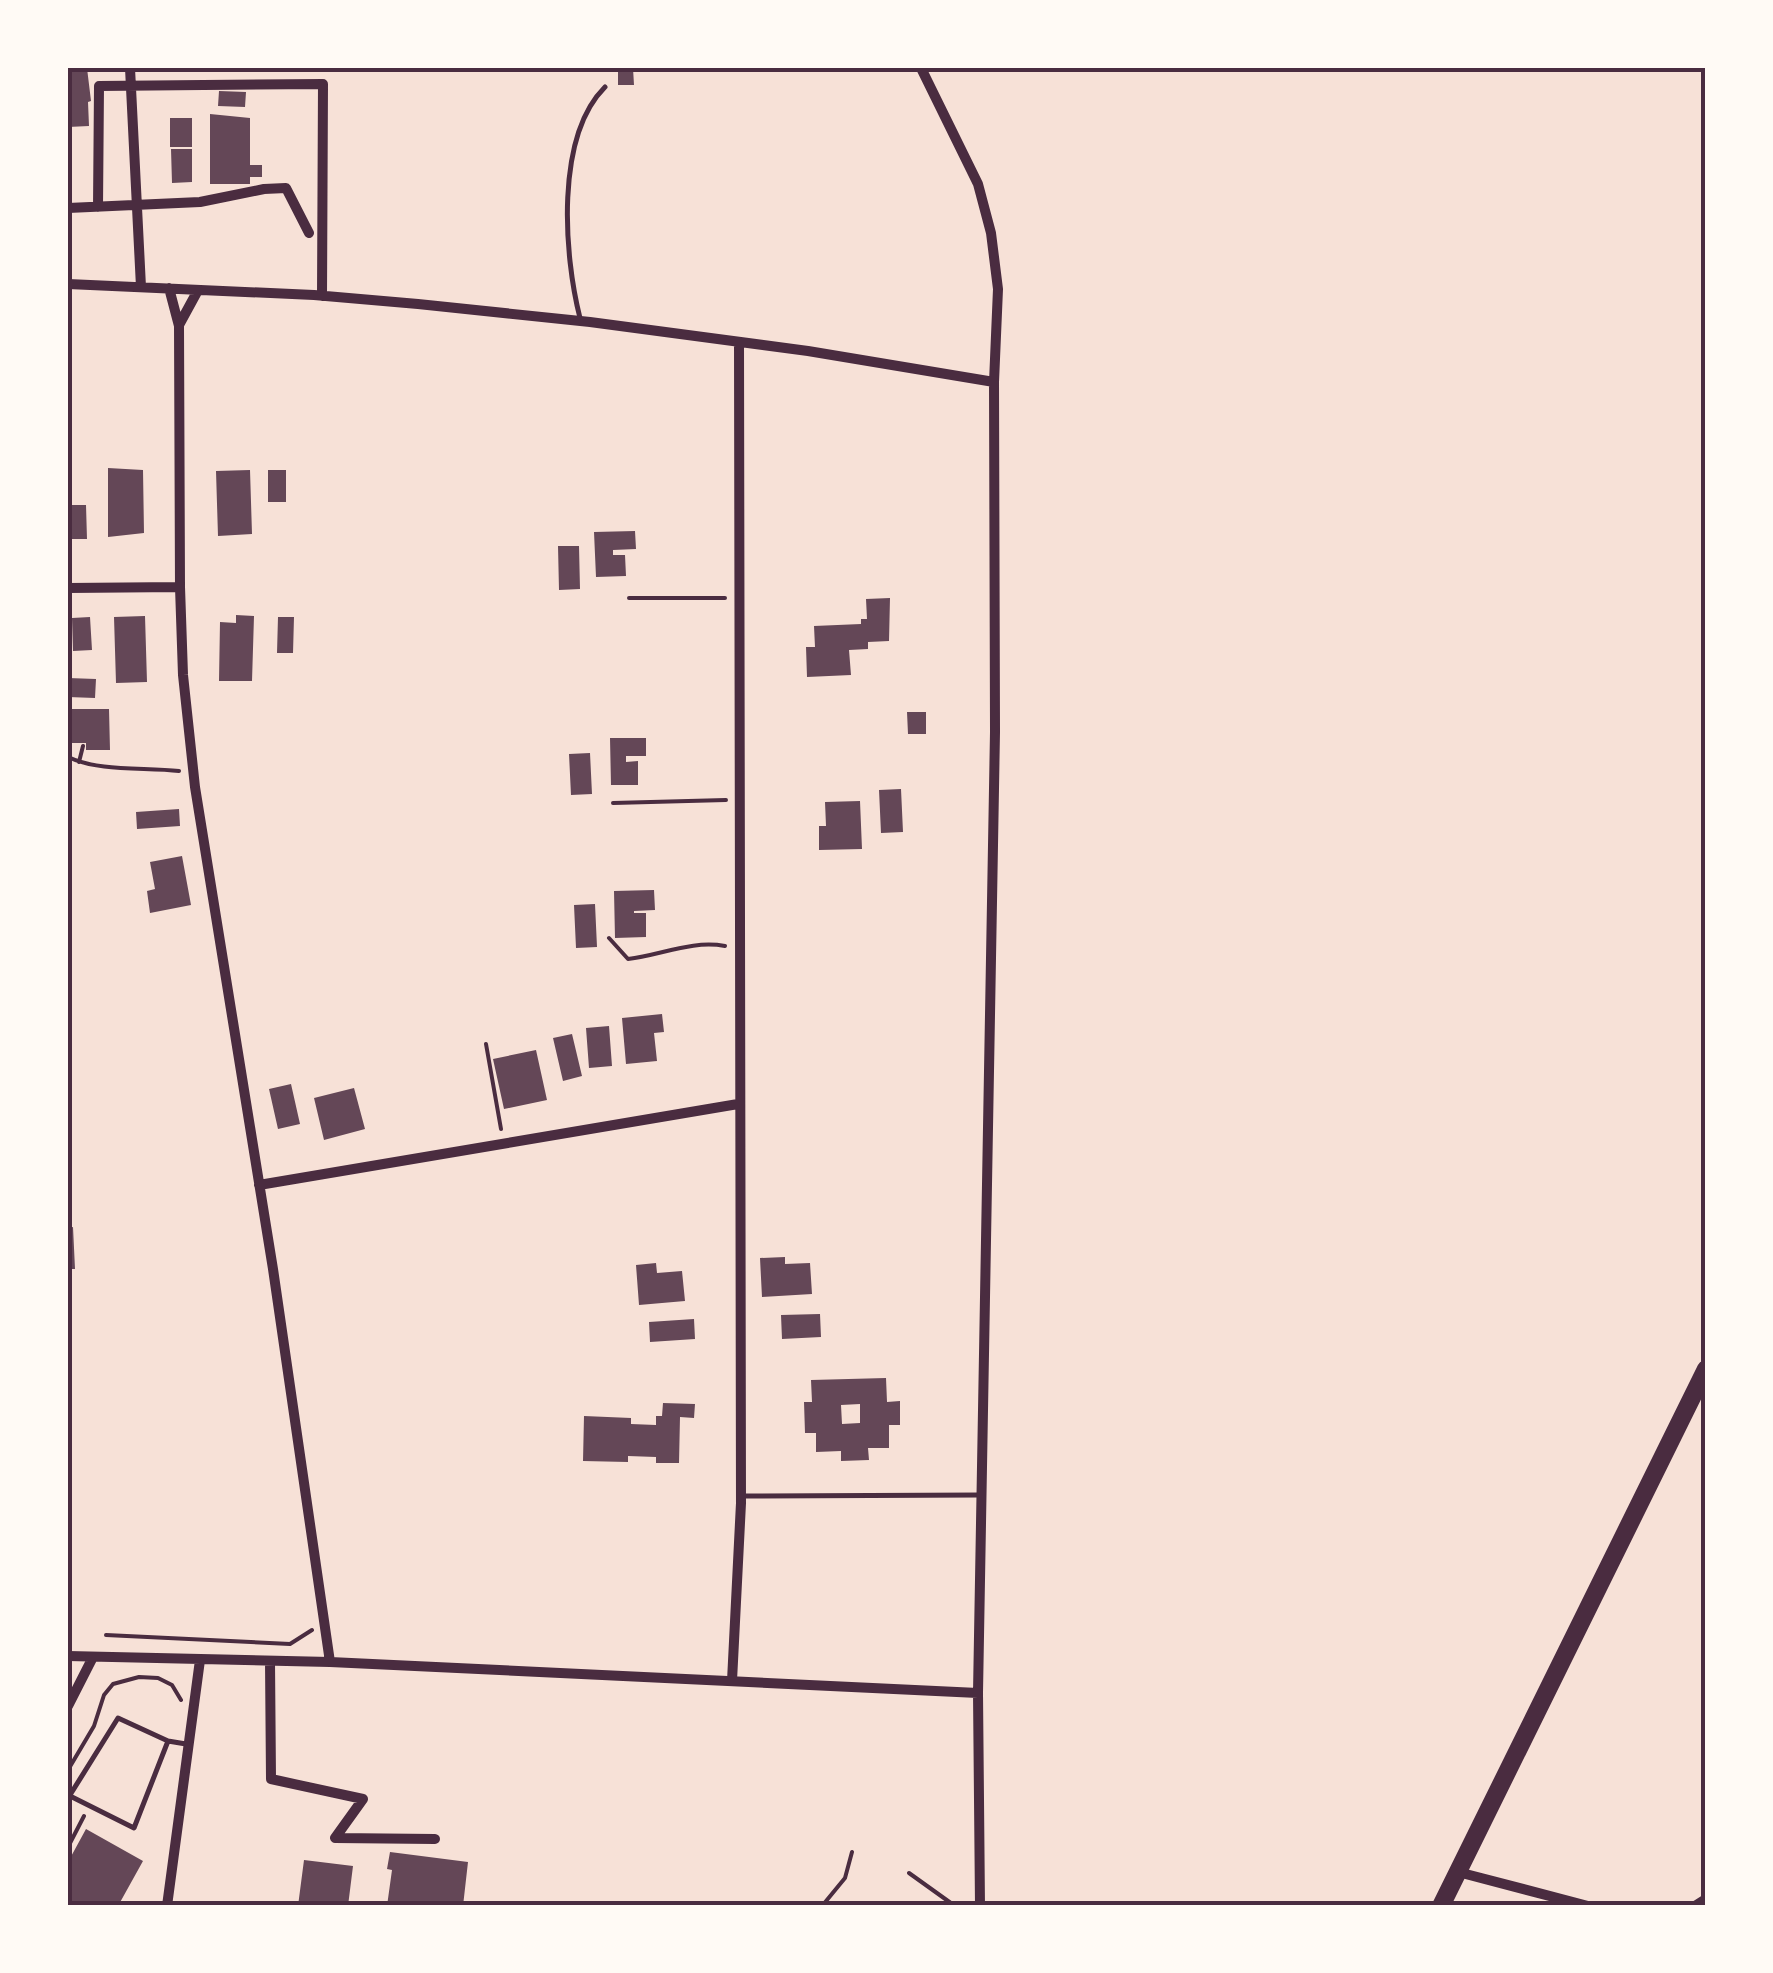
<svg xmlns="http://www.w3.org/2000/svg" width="1773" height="1973" viewBox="0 0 1773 1973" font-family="'Open Sans',sans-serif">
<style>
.building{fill:#644757;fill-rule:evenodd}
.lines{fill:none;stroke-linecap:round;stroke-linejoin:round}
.path{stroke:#4a2c40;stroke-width:4}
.service{stroke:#4a2c40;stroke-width:5}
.minor{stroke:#4a2c40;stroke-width:10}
.trunk{stroke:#4a2c40;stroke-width:18}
.neatline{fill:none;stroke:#4a2c40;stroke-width:4}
</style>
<rect width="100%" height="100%" fill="#f7e1d7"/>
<path class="building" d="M68,68H87L91,101L88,102L89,126L68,127Z
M618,68H633L634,85H618Z
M219,91L246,92L245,107L218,106Z
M210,114L250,118V165H262V177H250V184H210Z
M170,118H192V147H170Z
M171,149H192V182L172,183Z
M108,468L143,470L144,533L108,537Z
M250,470L252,534L218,536L216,471Z
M268,470H286V502H268Z
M68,505H86L87,539H68Z
M635,531L636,549L613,550V555H625L626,576L596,577L594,532Z
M558,546H579L580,589L559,590Z
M890,598L889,641L868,642V649L849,650L851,675L807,677L806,647H815L814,626L861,624V619H867L866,599Z
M236,615L254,616L252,681H219L220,622L236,623Z
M145,616L147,682L116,683L114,617Z
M90,617L92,650L73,651L72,618Z
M278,617H294L293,653H277Z
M68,678L96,679L95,698L68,697Z
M68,709H109L110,750H86V743H68Z
M907,712H926V734H908Z
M610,738H646V756H626V762L638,761V785H611Z
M590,753L592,794L571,795L569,754Z
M901,789L903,832L881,833L879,790Z
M860,801L862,849L819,850V826H826L825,802Z
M179,809L180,826L137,829L136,812Z
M182,856L191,905L150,913L147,891L155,889L150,862Z
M654,890L655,910L634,911V913H646V937L615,938L614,891Z
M595,904L597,947L576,948L574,905Z
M662,1014L664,1032L654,1033L657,1061L626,1064L622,1018Z
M609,1026L612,1066L589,1068L586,1028Z
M572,1034L582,1076L563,1081L553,1038Z
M536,1050L547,1100L504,1109L493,1059Z
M291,1084L300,1124L278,1129L269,1089Z
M354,1088L365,1129L324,1140L314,1098Z
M73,1227L75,1269H68V1228Z
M785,1257V1264L810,1263L812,1294L762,1297L760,1258Z
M656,1263L657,1273L682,1271L685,1301L639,1305L636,1265Z
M820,1314L821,1337L782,1339L781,1315Z
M694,1319L695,1339L650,1342L649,1322Z
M886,1378L887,1402L900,1401V1425H889V1448H868L869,1460L841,1461V1451L816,1452V1433H805L804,1402H812L811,1380ZM860,1404V1423L842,1424L841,1405Z
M663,1403L695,1404L694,1418L680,1417L679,1463H656V1457L628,1456V1462L583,1461L584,1416L631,1418V1424L656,1425V1416H662Z
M86,1829L143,1861L118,1906H68V1862Z
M390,1852L468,1862L463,1906H387L392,1870L387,1869Z
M304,1860L353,1866L348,1906H298Z"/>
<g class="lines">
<path class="path" d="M629,598H725
M68,757C100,772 143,767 179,771
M79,762L83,746
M613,803L726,800
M609,938L628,959C662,955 691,940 725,946
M486,1044L501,1129
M106,1635L290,1644L312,1630
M68,1770L94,1726L104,1695L113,1684L139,1677L158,1678L172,1685L181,1700
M68,1847L84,1816
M909,1873L955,1906
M822,1906L845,1878L852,1852"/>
<path class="service" d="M580,318C564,255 555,137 605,87
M741,1496L979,1495
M68,1795L134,1828L168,1741
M70,1795L118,1718L168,1741L186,1744"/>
<path class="minor" d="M130,68L141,287
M921,68L978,184L991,233L998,289L994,382L995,732L978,1693L980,1906
M98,207L99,86L323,84L322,296
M68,208L200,202L264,189L286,188L309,233
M68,284L314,295L418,304L590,322L808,351L994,382
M169,288L179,326L180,587L183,675L195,787L273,1269L330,1662
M179,325L197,292
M68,588L180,587
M259,1185L738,1104
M68,1656L330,1662L978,1693
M270,1662L271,1779L363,1799L335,1838L435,1839
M732,1681L741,1503L739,342
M68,1706L93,1657
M1458,1872L1588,1906
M167,1906L200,1660
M1695,1906L1706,1899"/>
<path class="trunk" d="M1441,1906L1706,1369"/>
</g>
<rect width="1773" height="1973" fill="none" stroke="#fffaf5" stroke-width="140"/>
<rect x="70" y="70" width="1633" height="1833" class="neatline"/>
</svg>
